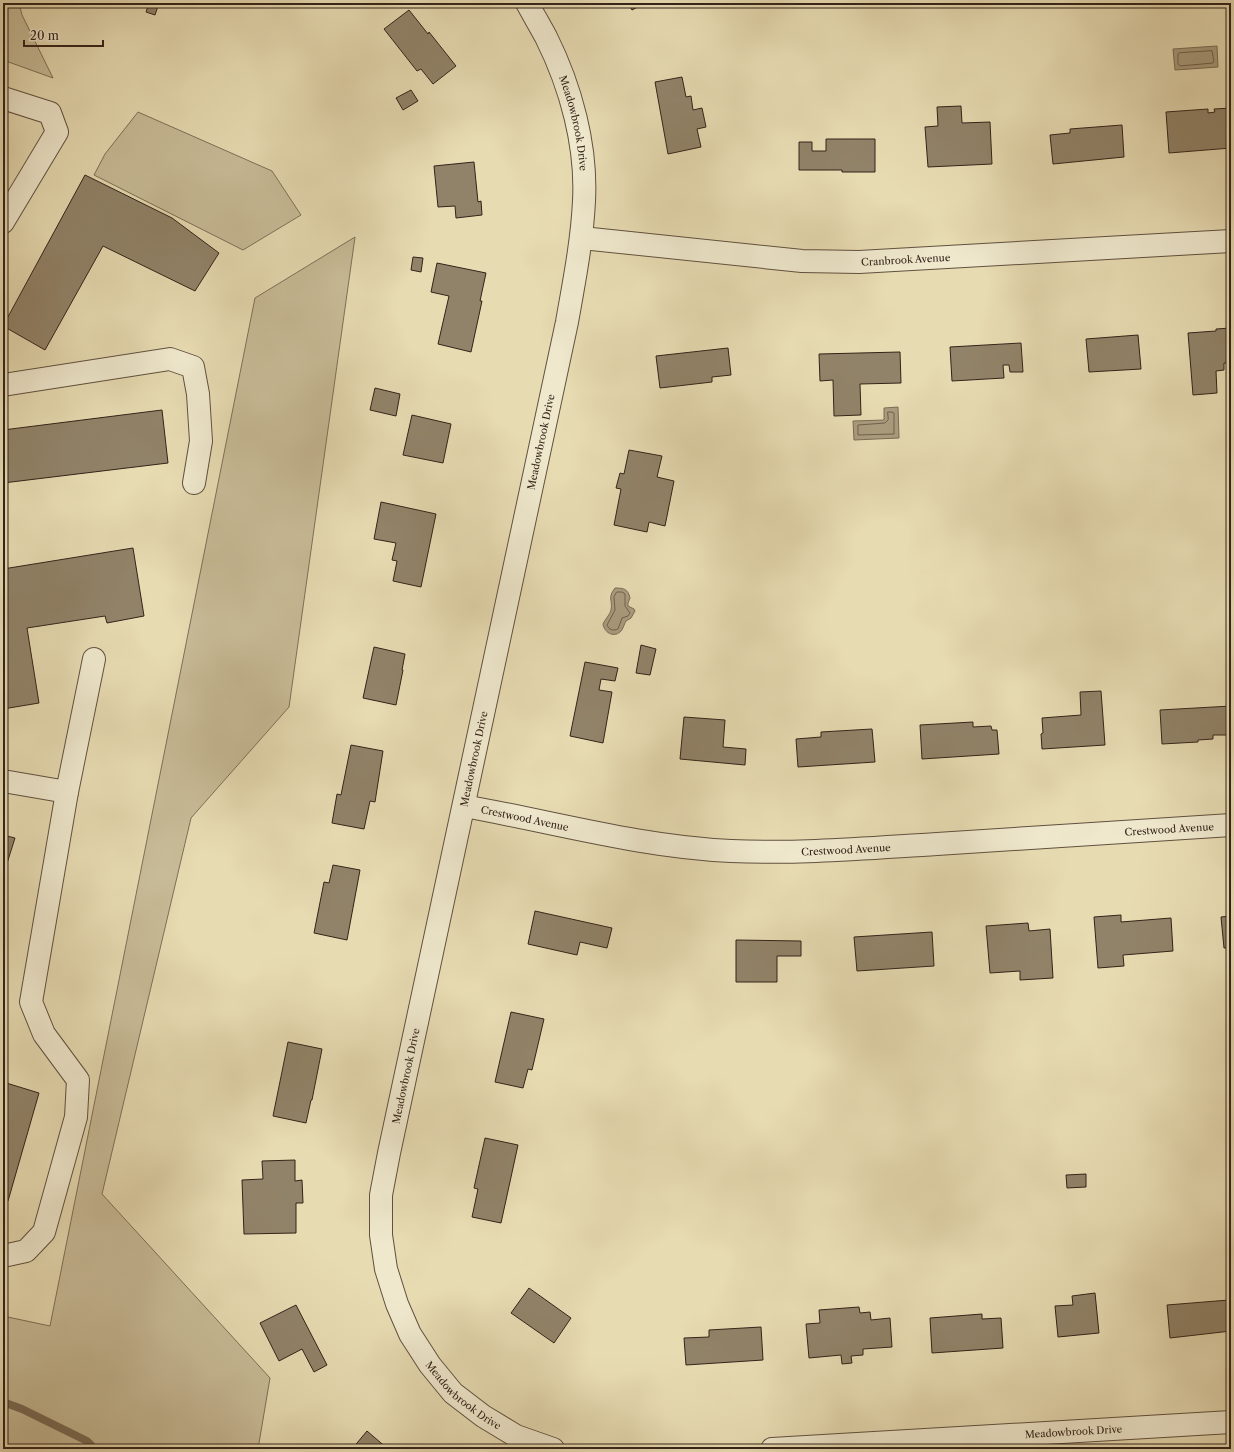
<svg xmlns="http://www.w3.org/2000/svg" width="1234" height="1452" viewBox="0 0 1234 1452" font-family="'Libre Caslon Text',serif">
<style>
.green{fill:#c8bc98;stroke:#7e7058}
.water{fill:#aa9c7e;stroke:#7a6c56}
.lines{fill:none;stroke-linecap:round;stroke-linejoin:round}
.shore{stroke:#6e604c;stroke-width:1}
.stream{stroke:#7a6c56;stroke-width:8}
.building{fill:#918369;stroke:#332319}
.minor-casing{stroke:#60513f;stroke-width:24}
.minor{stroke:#efe8cd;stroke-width:22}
.labels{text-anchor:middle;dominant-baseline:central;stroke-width:3;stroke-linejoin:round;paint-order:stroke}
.street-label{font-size:10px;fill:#332319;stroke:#efe8cd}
</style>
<rect width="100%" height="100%" fill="#e7dbb2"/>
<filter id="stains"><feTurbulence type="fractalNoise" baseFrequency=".005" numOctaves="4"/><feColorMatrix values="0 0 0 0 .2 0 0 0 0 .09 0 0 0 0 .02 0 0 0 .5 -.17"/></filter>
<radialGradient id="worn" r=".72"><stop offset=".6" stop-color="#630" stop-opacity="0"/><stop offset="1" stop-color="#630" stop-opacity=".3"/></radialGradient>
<path class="green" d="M3,3H19L22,15L53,78L3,60Z
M138,112L272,171L301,215L243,250L94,175L105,154Z
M355,237L289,707L191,818L102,1194L270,1378L258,1449H3V1316L50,1326L255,298Z"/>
<path class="water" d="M1217,46L1218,67L1175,70L1173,49Z
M898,407L899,438L854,440L853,421L884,420V408Z
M615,588C624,588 628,589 630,598L628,603V606L634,609L635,611L631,618L626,621C624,624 623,630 620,632C613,638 604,632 603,624C605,619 610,615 611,610C613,600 607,598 615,588Z"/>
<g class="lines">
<path class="shore" d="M1212,51L1214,61L1213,63L1180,66L1178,64V54L1179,53Z
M888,412H892L894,413V434L858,435V425L885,423L888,420Z
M617,592H622L625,594V606L630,613L628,616L622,618L618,629C613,631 609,630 607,625L615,610L614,597Z"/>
<path class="stream" d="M3,1402L22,1409L87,1441L95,1449"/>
</g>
<path class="building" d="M149,3H159L155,15L146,12Z
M628,3H645L632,10Z
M409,10L428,34L429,32L456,66L433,84L421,69L417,71L384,29Z
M682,77L686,97L691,96L693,110L702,108L706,127L697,129L701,147L668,154L655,82Z
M411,90L418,101L403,110L396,98Z
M961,106L962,123L990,122L992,164L928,167L925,127L938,126L937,107Z
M1231,108V148L1169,153L1166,112L1208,109V113L1215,112L1214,109Z
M1122,125L1124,157L1053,164L1050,135L1070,133V129Z
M826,139H875V172H842V170H799V142H812V151H826Z
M474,162L478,202L481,201L482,215L456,218L455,206L438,207L434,166Z
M85,175L172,218L219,253L195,291L103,246L45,350L3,326Z
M413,257L423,258L421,272L411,270Z
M437,263L486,273L480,301H482L471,352L438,344L449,296L431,292Z
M1231,328V363H1224V370L1216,371L1217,393L1193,395L1188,333L1216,331V329Z
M1138,335L1141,369L1089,372L1086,339Z
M1021,343L1023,372H1010L1009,365H1003L1004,378L952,381L950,347Z
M728,348L731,375L712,377V382L660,388L656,356Z
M900,352L901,383L860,384L861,415L834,416L833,380L820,381L819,354Z
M375,388L400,394L396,416L370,410Z
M162,410L168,463L3,483V430Z
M412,415L451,424L443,463L403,455Z
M629,450L662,456L657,477L674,481L665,526L649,522L647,532L614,525L621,489L616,488L620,473L624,474Z
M381,502L436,514L421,587L393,581L397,561L392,560L396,543L374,539Z
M133,548L144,616L107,623L105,616L27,628L39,703L3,709V569Z
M641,645L656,649L650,675L636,673Z
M374,647L405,654L402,670H403L396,705L363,698Z
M585,662L618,668L615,681L601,679L599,690L612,692L603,743L570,736Z
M1101,691L1105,745L1042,749L1041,734L1043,733L1042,718L1081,715L1080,692Z
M1231,706V735H1213V739L1198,740V742L1162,744L1160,710Z
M684,717L725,720L723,747L746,749L745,765L680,759Z
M973,722V727L991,726L992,730H997L999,754L922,759L920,725Z
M872,729L875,762L798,767L796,739L821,737V732Z
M351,745L383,751L375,802L370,801L364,829L332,823L337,794L341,795Z
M3,835L15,838L3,876Z
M333,865L360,870L347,940L314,933L324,882L329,883Z
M535,911L612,928L607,948L580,942L577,955L528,944Z
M1121,915V922L1171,918L1173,951L1123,955L1124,966L1098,968L1094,917Z
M1231,916V948H1224L1221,917Z
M1028,923L1029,931L1050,929L1053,978L1020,980V971L990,973L986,926Z
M932,932L934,966L857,971L854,937Z
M736,940L801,941V956H777V982H736Z
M511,1012L544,1019L532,1070L528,1069L523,1088L495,1082Z
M288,1042L322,1049L312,1100H311L306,1123L273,1116Z
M3,1082L39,1093L8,1201L3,1199Z
M485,1138L518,1145L501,1223L472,1217L478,1189L474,1188Z
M295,1160V1181L302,1180L303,1203H296V1233L244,1234L242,1180L263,1179L262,1161Z
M1086,1174V1187L1067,1188L1066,1175Z
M529,1288L571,1318L554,1343L511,1313Z
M1095,1293L1099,1333L1058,1337L1055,1306L1073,1305L1072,1296Z
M1229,1296H1231V1331L1170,1338L1167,1305L1229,1300Z
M296,1305L327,1365L314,1372L302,1349L279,1361L260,1323Z
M859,1307L860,1313L870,1312L871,1320L890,1318L892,1347L863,1349V1355L851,1356L852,1363L842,1364L841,1355L809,1358L806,1324L820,1323L819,1310Z
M982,1314V1319L1001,1318L1003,1348L932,1353L930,1318Z
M761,1327L763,1360L686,1365L684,1338L709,1337V1330Z
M367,1431L388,1449H352Z"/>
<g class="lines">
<defs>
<g id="minor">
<path id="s1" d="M527,3C533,14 540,26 546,37C571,87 587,146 584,201C582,242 574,282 567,322L389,1153L381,1195V1235L386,1269L397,1304L410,1334L430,1365L453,1393L483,1416L516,1436L553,1449"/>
<path d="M3,98L50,113L57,132L3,222"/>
<path id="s2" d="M582,238L802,261L859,262L1231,241"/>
<path d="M3,385L170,359L193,367L198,394L201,441L194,483"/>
<path d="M3,781L67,792L94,659"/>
<path id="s3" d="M464,806C553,822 641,847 731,851C800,854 869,848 937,844C1035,838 1133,831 1231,825"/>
<path d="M3,1256L26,1251L44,1232L76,1117L78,1080L44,1034L31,1002L67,792"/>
<path id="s4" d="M772,1449L1231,1422"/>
</g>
</defs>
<use href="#minor" class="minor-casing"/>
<use href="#minor" class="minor"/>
</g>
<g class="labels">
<g class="street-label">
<text stroke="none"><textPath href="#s1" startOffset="130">Meadowbrook Drive</textPath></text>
<text stroke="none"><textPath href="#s2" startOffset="325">Cranbrook Avenue</textPath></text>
<text transform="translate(541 442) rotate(-78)">Meadowbrook Drive</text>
<text transform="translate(474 759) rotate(-78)">Meadowbrook Drive</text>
<text stroke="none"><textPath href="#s3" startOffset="62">Crestwood Avenue</textPath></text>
<text stroke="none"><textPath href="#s3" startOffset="710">Crestwood Avenue</textPath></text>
<text stroke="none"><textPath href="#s3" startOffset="386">Crestwood Avenue</textPath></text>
<text transform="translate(406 1076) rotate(-78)">Meadowbrook Drive</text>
<text stroke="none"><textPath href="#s1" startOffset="1450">Meadowbrook Drive</textPath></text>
<text stroke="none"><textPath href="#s4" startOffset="302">Meadowbrook Drive</textPath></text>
</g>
</g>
<rect width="1234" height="1452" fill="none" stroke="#e7dbb2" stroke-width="16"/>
<rect x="4" y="4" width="1226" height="1444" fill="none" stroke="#332319" stroke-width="2"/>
<rect x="8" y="8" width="1218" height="1436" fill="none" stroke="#332319"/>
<path d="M24 40v6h79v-6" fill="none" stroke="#332319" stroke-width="2"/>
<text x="30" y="40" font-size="12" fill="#332319" stroke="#efe8cd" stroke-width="3" paint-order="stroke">20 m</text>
<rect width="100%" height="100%" filter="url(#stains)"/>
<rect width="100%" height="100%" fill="url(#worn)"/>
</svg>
